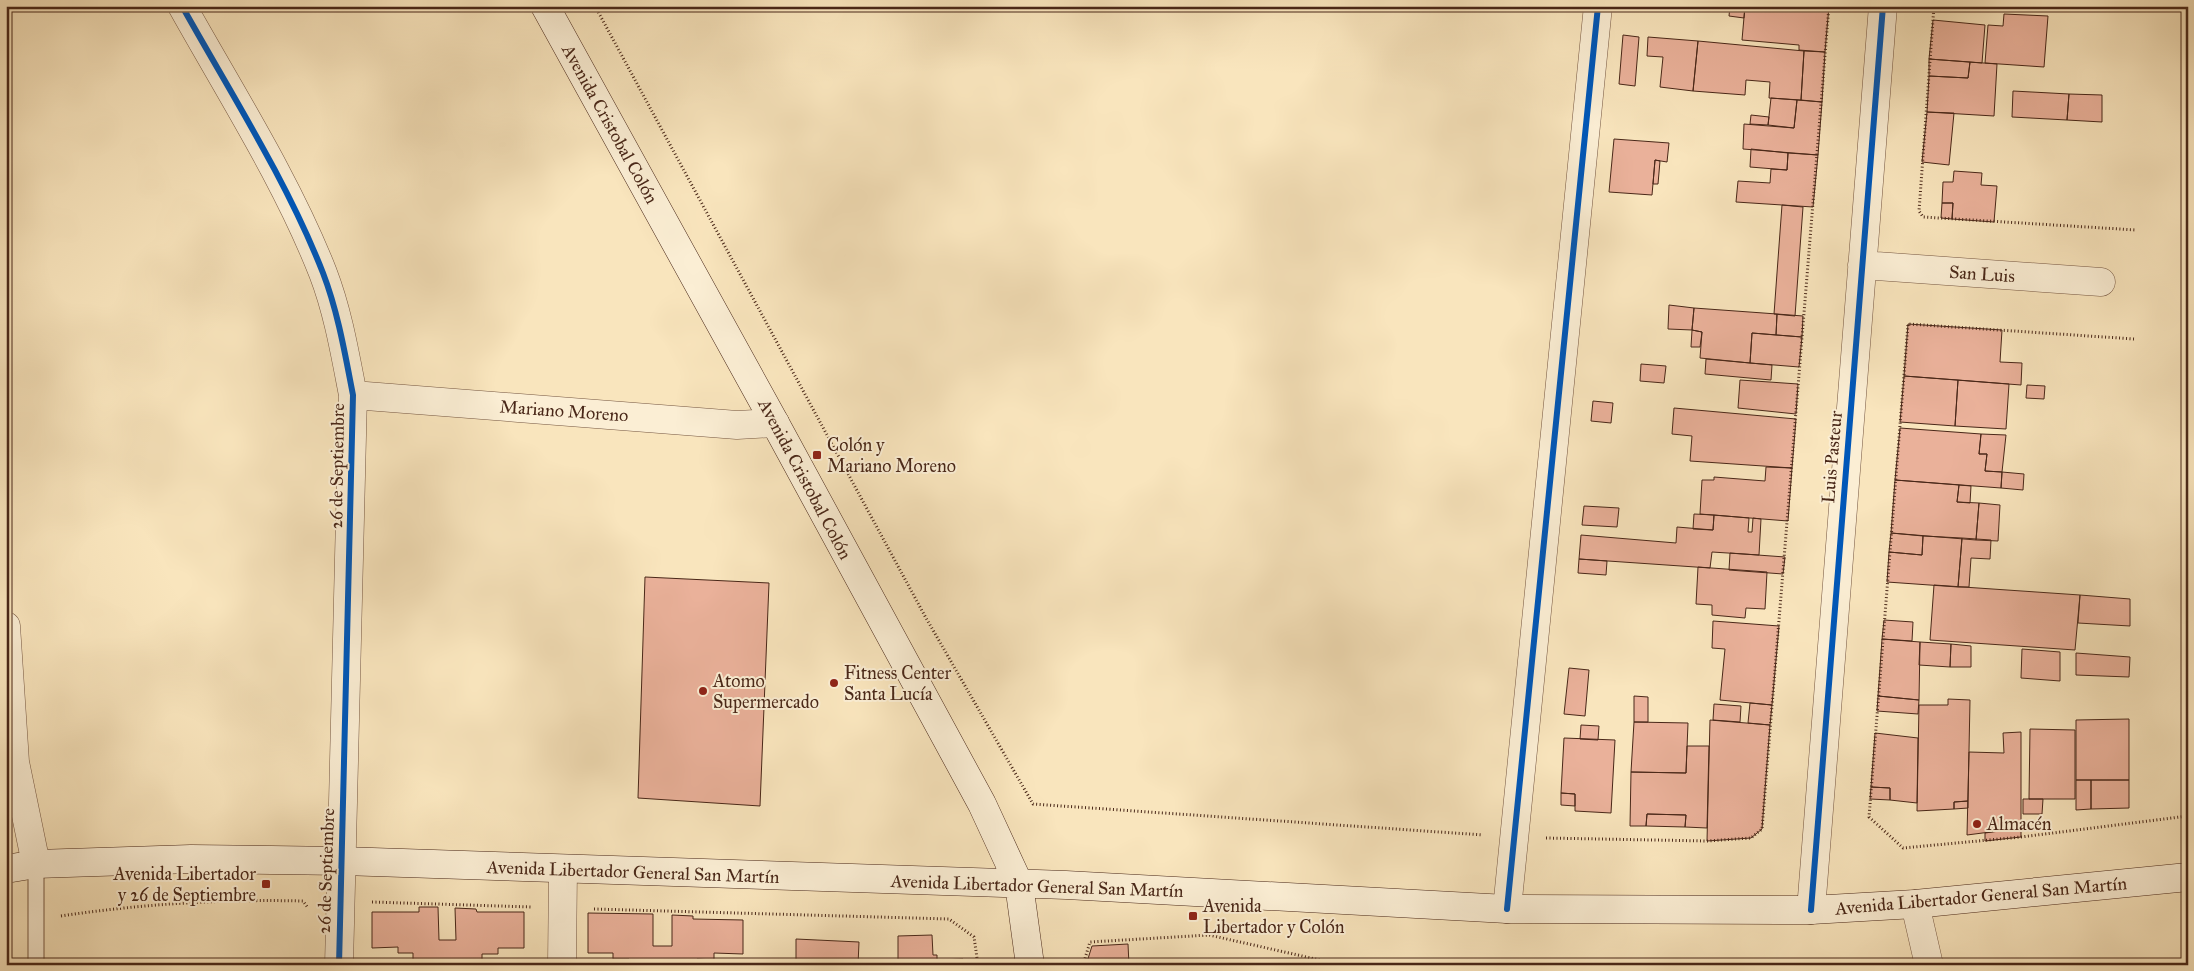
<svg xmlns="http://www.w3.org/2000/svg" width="2194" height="971" viewBox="0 0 2194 971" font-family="'IM FELL Great Primer',serif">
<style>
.building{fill:#eab19a;stroke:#492718}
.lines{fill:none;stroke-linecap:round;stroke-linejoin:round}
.lane-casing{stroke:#755641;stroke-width:17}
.street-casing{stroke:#755641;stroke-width:29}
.secondary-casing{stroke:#492718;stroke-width:29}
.path{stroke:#492718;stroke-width:3;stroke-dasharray:1 2.5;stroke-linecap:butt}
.lane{stroke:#fbeed4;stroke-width:15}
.street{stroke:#fbeed4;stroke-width:28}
.secondary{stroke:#fbeed4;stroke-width:28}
.cycleway-casing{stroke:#fbeed4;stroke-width:9}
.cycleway{stroke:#0057b8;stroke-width:6}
.poi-dot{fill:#8f2418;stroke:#fbeed4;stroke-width:2}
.labels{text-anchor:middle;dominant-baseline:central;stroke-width:4;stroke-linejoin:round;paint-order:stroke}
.street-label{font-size:18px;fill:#492718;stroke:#fbeed4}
.poi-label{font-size:18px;fill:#492718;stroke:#fbeed4;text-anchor:start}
</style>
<rect width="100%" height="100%" fill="#f9e5bd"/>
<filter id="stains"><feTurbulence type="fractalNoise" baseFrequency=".004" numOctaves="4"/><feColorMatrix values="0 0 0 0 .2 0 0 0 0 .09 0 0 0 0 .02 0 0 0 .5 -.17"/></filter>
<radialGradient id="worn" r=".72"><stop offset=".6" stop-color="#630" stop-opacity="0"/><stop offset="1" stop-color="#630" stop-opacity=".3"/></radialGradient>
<path class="building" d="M1730,6H1745L1744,18L1729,16Z
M1745,6H1829L1825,52L1799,50V45L1742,40Z
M2004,14L2048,16L2044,67L1985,63L1988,25L2003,26Z
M1933,20L1985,25L1982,63L1929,59Z
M1623,35L1639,37L1635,86L1619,84Z
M1648,37L1698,41L1693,91L1660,87L1663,57L1647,56Z
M1698,41L1804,51L1801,100L1769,98L1770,82L1746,80L1745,95L1693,91Z
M1804,51L1825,52L1822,102L1801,100Z
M1929,59L1970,62L1968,78L1929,76Z
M1970,62L1997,64L1994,116L1927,112L1929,76L1968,78Z
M2013,91L2069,94L2067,120L2012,117Z
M2069,94L2102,95V122L2067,120Z
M1771,98L1797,100L1794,128L1768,125Z
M1797,100L1822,102L1818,155L1743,149L1744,124L1794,128Z
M1927,112L1954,113L1949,165L1922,162Z
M1751,115L1769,117L1768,125L1750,124Z
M1614,139L1669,143L1667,162L1655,160L1652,195L1609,192Z
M1751,149L1788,153L1787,170L1750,167Z
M1788,153L1818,155L1813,207L1736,202L1738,181L1770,183L1771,169L1787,170Z
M1655,160L1660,161L1658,184H1653Z
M1954,171L1982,173L1981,185L1997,186L1994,222L1952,219L1953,203H1942L1943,182H1953Z
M1942,203H1953L1952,219L1941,218Z
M1782,205L1803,207L1795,316L1774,314Z
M1669,305L1694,308L1692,330L1668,329Z
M1694,308L1777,314L1776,335L1752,333L1750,363L1700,358L1702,332L1692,330Z
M1777,314L1803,316L1802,337L1776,335Z
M1908,324L2002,330L2000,362L2022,363L2021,385L1904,376Z
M1692,330L1702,332L1700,347H1691Z
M1752,333L1802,337L1799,367L1750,363Z
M1706,359L1772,365L1771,380L1705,374Z
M1641,364L1666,366L1664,383L1640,381Z
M1904,376L1958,380L1955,426L1900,422Z
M1740,380L1798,384L1796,414L1738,408Z
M1958,380L2009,384L2006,429L1955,426Z
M2027,385L2045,386L2044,399L2026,398Z
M1593,401L1613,403L1611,423L1591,421Z
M1674,408L1796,419L1792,468L1690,461L1692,436L1672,434Z
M1900,428L1981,434L1979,454H1987L1985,471L2002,472L2001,488L1895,480Z
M1981,434L2006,435L2002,472L1985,471L1987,454H1979Z
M1766,467L1792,468L1788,521L1700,514L1702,480H1714V477L1765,481Z
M2002,472L2024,474L2023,490L2001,488Z
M1895,480L1959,485L1957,502L1979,503L1976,540L1891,533Z
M1959,485L1971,486L1970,503L1957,502Z
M1979,503L2000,505L1998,541L1976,540Z
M1584,506L1619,508L1617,527L1582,525Z
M1694,514L1714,515L1713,530L1693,529Z
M1714,515L1749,518L1748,532H1752L1753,518L1761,519L1759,555L1712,552L1710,568L1579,559L1581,535L1676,543L1677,527L1713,530Z
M1891,533L1923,536L1922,555L1889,552Z
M1923,536L1962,538L1958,587L1887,582L1889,552L1922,555Z
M1962,538L1991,540L1990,559L1971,558L1969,587H1958Z
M1730,553L1785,557L1783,574L1729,570Z
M1579,559L1607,561L1606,575L1578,573Z
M1698,567L1767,572L1765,609L1746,608L1745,618L1712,615V605L1696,604Z
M645,577L769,583L760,806L638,798Z
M1934,585L2080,595L2075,650L1930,640Z
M2080,595L2130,599V626L2078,623Z
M1884,620L1913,622L1912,641L1882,639Z
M1713,621L1779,626L1772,705L1720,700L1725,649L1712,648Z
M1882,639L1920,642L1919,700L1878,696Z
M1920,642L1951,644L1950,667L1919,665Z
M1951,644L1971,646V667H1950Z
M2022,649L2060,652V681L2021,678Z
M2076,653L2130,657L2129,677L2076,675Z
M1569,668L1589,670L1585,716L1564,714Z
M1634,696L1648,697V722H1634Z
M1878,696L1919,700L1918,714L1877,711Z
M1948,699L1970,700L1968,801L1954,802V809L1917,811L1919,705H1948Z
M1750,703L1772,705L1770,725L1748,723Z
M1714,704L1741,706L1740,722L1713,720Z
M2129,719V780H2076V720Z
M1710,720L1770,725L1762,829L1751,838L1707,841Z
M1634,722L1688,723L1686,773L1631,772Z
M1581,725L1599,726L1598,740L1580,739Z
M2030,729L2075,730V799H2029Z
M2021,732V828L1967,835L1969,752L2004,753L2003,733Z
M1875,733L1918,738L1917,803L1890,800V788L1871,787Z
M1564,738L1615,740L1611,813L1575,811V794L1561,793Z
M1687,746H1709L1707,828L1685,827L1686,815L1647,814L1646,826H1630L1631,772L1686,773Z
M2076,780H2091V809L2076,810Z
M2091,780H2129V808L2091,809Z
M1871,787L1890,788V800L1870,799Z
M1561,793L1575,794V806L1561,805Z
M2023,799H2043L2042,814H2023Z
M1968,801V808L1954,809V802Z
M1647,814L1686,815L1685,827L1646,826Z
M2021,828V837L1985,841V833Z
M419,907H438L439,940H456L455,908L476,909L477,912H524V948H498V954H482V965H413V953H398V947L372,948V912H419Z
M588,913L653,914V946H672V915L693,916V919L743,920V954L714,953V960L697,959V965H629V959H613V953H588Z
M932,935L933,955H937V960L963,959L964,965H898V936Z
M796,939L859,942L858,965H796Z
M1128,944L1129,965H1086L1092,946Z"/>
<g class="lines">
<defs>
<path id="lane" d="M36,864V965"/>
<path id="street" d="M182,6C230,92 287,181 323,273C338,312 345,354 353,395L339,965
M1862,265L2101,282
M353,395L737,425L775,423
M6,626L15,762L36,864
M1915,904L1929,965
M1507,909L1598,6
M1811,910L1883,6
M562,965L563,869"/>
<path id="secondary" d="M545,6L775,423L982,804L1019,884L1030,965
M6,869L36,864L191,859L342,861L1066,885L1507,909L1811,910L1915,904L2188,877"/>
</defs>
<use href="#lane" class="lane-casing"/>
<use href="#street" class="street-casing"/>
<use href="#secondary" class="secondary-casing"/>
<path class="path" d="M595,6L926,618L1033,804L1483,835
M1934,6L1919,211L1923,217L2136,230
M2134,339L1908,324L1869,817L1903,848L2021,837L2188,816
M1546,838L1707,841L1751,838L1762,829L1829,6
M372,902L531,907
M594,909L949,919L974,937L978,965
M61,916C141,904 223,899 303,901L308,908
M1083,965L1090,942L1209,935L1342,965
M2184,965L2188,964"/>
<use href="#lane" class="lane"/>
<use href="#street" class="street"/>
<use href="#secondary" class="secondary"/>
<defs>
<path id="cycleway" d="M182,6C230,92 287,181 323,273C338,312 345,354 353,395L339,965
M1507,909L1598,6
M1811,910L1883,6"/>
</defs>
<use href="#cycleway" class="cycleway-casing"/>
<use href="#cycleway" class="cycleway"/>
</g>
<g class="poi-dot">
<rect x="812" y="450" width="10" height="10" rx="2.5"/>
<circle cx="834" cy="683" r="5"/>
<circle cx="703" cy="691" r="5"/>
<circle cx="1977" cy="824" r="5"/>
<rect x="261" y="879" width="10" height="10" rx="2.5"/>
<rect x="1188" y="911" width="10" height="10" rx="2.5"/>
</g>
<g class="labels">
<g class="street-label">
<text transform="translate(610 124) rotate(61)">Avenida Cristobal Colón</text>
<text transform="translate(1982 274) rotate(4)">San Luis</text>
<text transform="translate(564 411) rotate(4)">Mariano Moreno</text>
<text transform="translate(1832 457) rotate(-85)">Luis Pasteur</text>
<text transform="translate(337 466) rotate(-89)">26 de Septiembre</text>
<text transform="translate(805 479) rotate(62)">Avenida Cristobal Colón</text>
<text transform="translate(326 871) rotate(-88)">26 de Septiembre</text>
<text transform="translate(633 872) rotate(2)">Avenida Libertador General San Martín</text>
<text transform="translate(1037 886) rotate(2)">Avenida Libertador General San Martín</text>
<text transform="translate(1981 896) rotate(-5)">Avenida Libertador General San Martín</text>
</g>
<g class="poi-label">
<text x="827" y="445">Colón y<tspan x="827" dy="21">Mariano Moreno</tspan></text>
<text x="844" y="673">Fitness Center<tspan x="844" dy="21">Santa Lucía</tspan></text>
<text x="713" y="681">Atomo<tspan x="713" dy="21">Supermercado</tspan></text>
<text x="1987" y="824">Almacén</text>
<text x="256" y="874" text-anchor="end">Avenida Libertador<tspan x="256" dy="21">y 26 de Septiembre</tspan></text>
<text x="1203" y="906">Avenida<tspan x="1203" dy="21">Libertador y Colón</tspan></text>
</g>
</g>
<rect width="2194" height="971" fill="none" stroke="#f9e5bd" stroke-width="25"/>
<rect x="8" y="8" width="2179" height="956" fill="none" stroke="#492718" stroke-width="2.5"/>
<rect x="12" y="12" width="2169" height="946" fill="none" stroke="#492718"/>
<rect width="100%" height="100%" filter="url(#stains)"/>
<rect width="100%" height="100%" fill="url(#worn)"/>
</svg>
